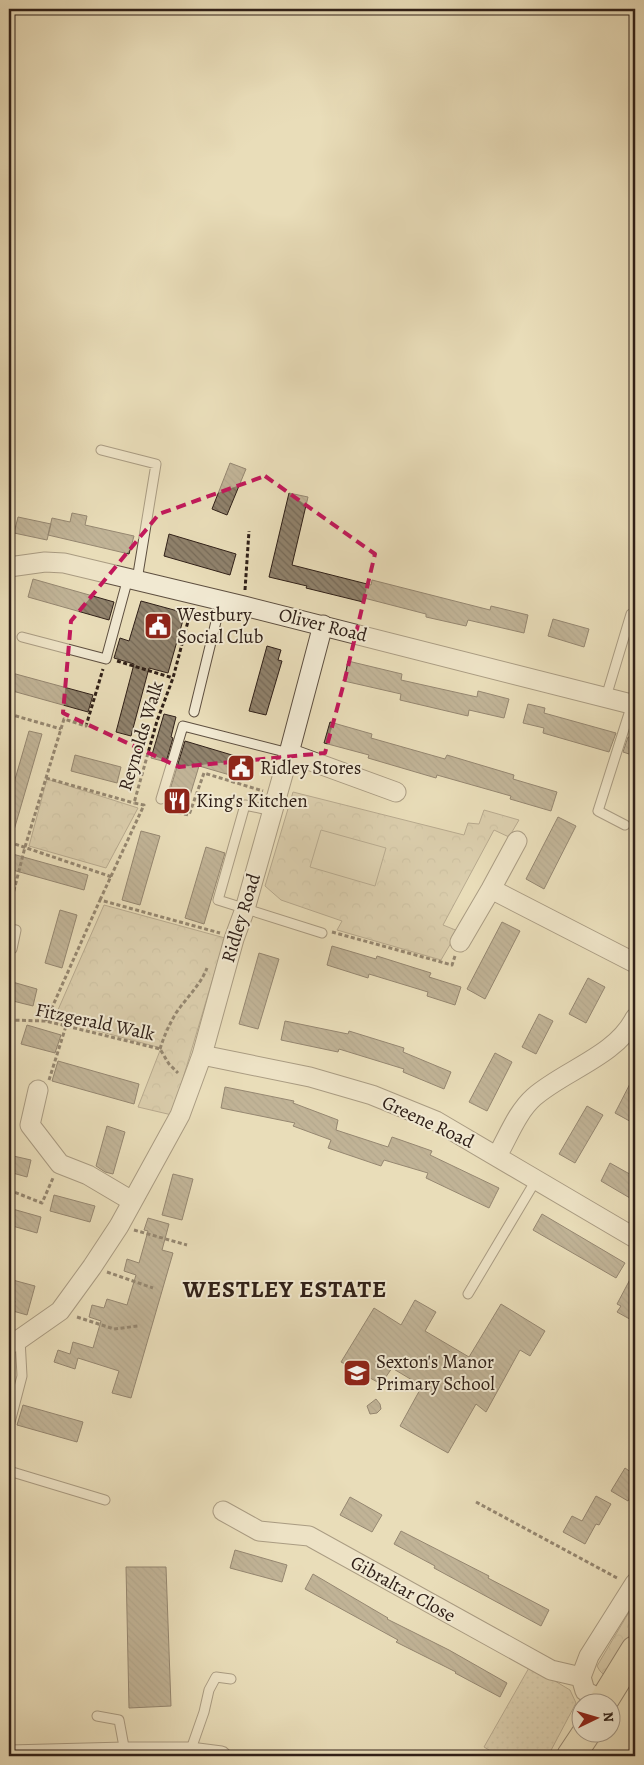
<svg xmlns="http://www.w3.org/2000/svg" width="644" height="1765" viewBox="0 0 644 1765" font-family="Alegreya,serif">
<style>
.grass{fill:url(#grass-dots);stroke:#7d6e5b}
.forest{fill:url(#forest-crowns);stroke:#7d6e5b}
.pitch{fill:#cabd9e;stroke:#7d6e5b}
.building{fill:url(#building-back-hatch);stroke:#302018}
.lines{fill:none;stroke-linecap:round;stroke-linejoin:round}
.service-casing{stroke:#5e4f40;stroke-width:11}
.minor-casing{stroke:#5e4f40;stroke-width:21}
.primary-casing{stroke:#302018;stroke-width:30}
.path{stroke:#302018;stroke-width:3;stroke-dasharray:4 2.5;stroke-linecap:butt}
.service{stroke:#f1e9d2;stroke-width:9}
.minor{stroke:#f1e9d2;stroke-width:19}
.primary{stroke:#e9ddb9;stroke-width:28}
.marked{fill:none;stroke:#c2185b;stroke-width:4;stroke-dasharray:10 6;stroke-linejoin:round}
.labels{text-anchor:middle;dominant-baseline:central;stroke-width:4;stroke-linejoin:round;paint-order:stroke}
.poi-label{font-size:19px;fill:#302018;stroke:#f1e9d2;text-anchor:start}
.street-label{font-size:19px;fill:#302018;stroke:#f1e9d2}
.district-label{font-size:24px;font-weight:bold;letter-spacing:1px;fill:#302018;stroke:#f1e9d2}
</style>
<defs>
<pattern id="grass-dots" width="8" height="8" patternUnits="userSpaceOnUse" patternTransform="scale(1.25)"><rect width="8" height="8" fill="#cabd9e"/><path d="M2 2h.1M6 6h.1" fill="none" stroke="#aea287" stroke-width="1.8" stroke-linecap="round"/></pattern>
<pattern id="forest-crowns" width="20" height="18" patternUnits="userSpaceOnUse" patternTransform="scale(1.25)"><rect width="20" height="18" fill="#cabd9e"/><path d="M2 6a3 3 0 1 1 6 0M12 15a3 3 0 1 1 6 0" fill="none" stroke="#aea287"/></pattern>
<pattern id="building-back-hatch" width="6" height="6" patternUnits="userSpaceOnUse" patternTransform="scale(1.25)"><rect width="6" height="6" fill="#90826c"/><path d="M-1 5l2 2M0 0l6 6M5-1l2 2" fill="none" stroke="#766a58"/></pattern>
</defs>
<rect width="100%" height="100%" fill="#e9ddb9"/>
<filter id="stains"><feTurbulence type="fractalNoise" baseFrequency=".004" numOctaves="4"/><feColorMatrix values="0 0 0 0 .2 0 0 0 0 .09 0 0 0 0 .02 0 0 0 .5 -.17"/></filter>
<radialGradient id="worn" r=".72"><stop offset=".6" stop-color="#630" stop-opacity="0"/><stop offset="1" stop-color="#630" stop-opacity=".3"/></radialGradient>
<path class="grass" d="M530,1666L570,1690L576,1703L548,1756H499L484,1747Z"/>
<path class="forest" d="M47,779L138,808L106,868L29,846Z
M293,792L464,835L468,823L479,824L484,810L519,820L509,837L494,830L443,925L458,931L441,960L337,930L342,921L281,900L265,886Z
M104,905L225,938L172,1115L138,1107L161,1048L54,1019Z
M635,1602V1629L605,1676L600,1671L597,1666Z"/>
<path class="pitch" d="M321,830L386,848L375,886L310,867Z"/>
<path class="building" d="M230,463L246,469L227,515L212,509Z
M289,493L308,497L292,565L371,585L372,580L490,610L491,606L528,615L524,633L468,620L466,626L426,617V614L364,598L363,602L306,588L307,586L269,577Z
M72,513L87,516L85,525L134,536L129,554L48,535L52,518L70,522Z
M18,517L51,524L47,540L14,533Z
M169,534L236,554L230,575L164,556Z
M33,579L114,602L109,620L28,597Z
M141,601L185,613L168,673L149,668L131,736L116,732L134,664L114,658L120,638L129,641Z
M553,619L589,629L584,647L548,636Z
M267,646L281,650L278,660L282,661L266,715L249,711Z
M348,661L402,674L401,680L477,697L478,691L509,699L504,718L469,710L468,716L400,700L401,694L344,681Z
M12,673L93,695L88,712L9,690Z
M528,704L545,708L544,713L616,733L609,752L543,733L544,728L523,723Z
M164,714L176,717L171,737L173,738L166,762L151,758Z
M330,722L372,734L371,738L445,759L447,755L514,775L513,779L557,792L551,811L510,799L511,796L437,775L436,778L368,758L369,755L324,743Z
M29,731L42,734L12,837H9V800Z
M628,737L635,739V756L623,752Z
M185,741L252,761L247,780L199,766L185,812L165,806Z
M75,755L121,767L117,783L71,771Z
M558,817L576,826L544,889L526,879Z
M141,831L160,836L140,905L122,900Z
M206,847L225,853L204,924L185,918Z
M9,853L88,875L84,890L9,869Z
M60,910L77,915L62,968L45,963Z
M502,922L520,931L485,999L467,989Z
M332,946L376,959L377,956L431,973L429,977L461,987L455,1005L427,996L428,992L369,974L368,978L327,965Z
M259,953L279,959L258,1029L239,1024Z
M588,978L605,987L586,1023L569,1014Z
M9,981L37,989L33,1006L9,1000Z
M539,1014L553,1021L536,1054L522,1047Z
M285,1021L348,1034L349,1031L404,1048L403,1052L451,1072L444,1089L403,1072L404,1069L339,1049L338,1052L281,1040Z
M27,1025L61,1035L55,1053L21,1044Z
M495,1053L512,1062L487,1111L469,1102Z
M58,1061L139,1084L134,1104L52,1081Z
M635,1074V1124L615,1113Z
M225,1087L294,1101L293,1103L338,1120L336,1130L388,1147L392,1137L432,1151L430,1155L499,1188L489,1208L426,1178L428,1173L384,1160L381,1166L328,1148L331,1140L293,1126L295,1123L221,1108Z
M587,1106L603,1115L575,1163L559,1154Z
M107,1126L125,1132L113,1174L105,1172L96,1166Z
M9,1155L31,1160L27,1177L9,1172Z
M610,1163L635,1177V1201L601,1181Z
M173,1174L193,1179L182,1220L162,1215Z
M54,1195L95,1206L90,1222L50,1211Z
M9,1208L41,1217L37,1233L9,1225Z
M542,1214L625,1263L616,1278L533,1230Z
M148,1218L169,1224L162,1250L173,1253L131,1398L112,1393L119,1371L78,1358L75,1369L54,1362L58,1350L70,1354L73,1342L93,1348L101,1321L89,1317L92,1305L104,1308L107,1299L127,1305L136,1275L124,1271L127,1259L139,1263L148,1231L144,1230Z
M635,1270V1322L617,1312L621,1306L617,1304Z
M9,1279L35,1286L27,1315L13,1311L15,1301L9,1299Z
M415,1300L436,1312L425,1331L469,1357L501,1304L545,1331L530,1356L520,1350L486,1412L476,1404L448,1453L400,1426L422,1386L392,1368L381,1384L341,1362L374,1308L401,1325Z
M376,1399L380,1404L381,1409L377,1413L370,1414L367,1406Z
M23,1405L83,1422L77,1442L17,1425Z
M625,1468L635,1475V1488L628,1501L611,1491Z
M596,1496L611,1504L599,1525L596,1524L585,1544L563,1532L572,1516L582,1521Z
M350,1497L382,1515L372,1532L340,1515Z
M401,1531L489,1576L488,1578L549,1610L541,1626L434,1568L435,1566L394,1544Z
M235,1550L287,1565L282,1582L230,1568Z
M126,1567H166L171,1706L129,1708Z
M313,1574L388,1618L387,1619L449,1650L507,1683L500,1697L455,1673L456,1672L396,1642L398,1640L305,1589Z"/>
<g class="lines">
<defs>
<path id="service" d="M101,450L156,464L137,580
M22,637L106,659L128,578
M606,697L631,614
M194,712L221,601
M161,799L183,726L289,753
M273,811L245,805L218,900L322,933
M625,825L598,811L632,704
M9,929L16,930L12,949
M468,1294L536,1180
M9,1426L22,1376L20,1339
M9,1471L105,1500
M97,1716L119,1720L125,1752
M190,1752L204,1712L209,1690L216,1677L231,1679"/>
<path id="minor" d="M9,567L45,562L64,563L244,606L635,705
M289,753L396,792
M491,889L635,963
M460,942L491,889L517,841
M202,1055L310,1077L372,1095L436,1121L635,1238
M38,1090L30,1125L60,1164L88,1175L132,1201
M497,1156C508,1137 517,1112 534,1097C565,1070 616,1056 635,1018
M9,1344L20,1339L60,1311L92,1267L119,1226L180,1115L202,1055L234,939L245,909L289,753L323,625
M223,1511L259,1531L309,1536L551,1670L581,1677
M603,1701L585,1691L581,1677L589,1656L635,1583
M9,1755L125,1752H190L221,1756"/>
<path id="primary" d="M603,1702L635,1650
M571,1756L587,1732"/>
</defs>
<use href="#service" class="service-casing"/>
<use href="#minor" class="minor-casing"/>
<use href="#primary" class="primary-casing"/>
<path class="path" d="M245,590L249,531
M117,661L173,678
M9,714L61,729
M46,778L134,803
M165,810L189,815L204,773L263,791
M9,842L112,877
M100,900L144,805L134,803L157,721L173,678L191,610
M9,910L25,847L64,719L86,726L103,669
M332,932L452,965L455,956
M9,1020L46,1021L160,1049L169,1064L178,1073
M46,1021L100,900L220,933
M160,1049C164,1036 169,1025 176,1013C186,998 200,986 207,968
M49,1080L66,1026
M9,1190L42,1203L53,1178
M134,1230L187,1245
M107,1272L153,1288
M77,1317L114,1329L138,1326
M476,1502L619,1579"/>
<use href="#service" class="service"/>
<use href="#minor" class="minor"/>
<use href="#primary" class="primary"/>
</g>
<path d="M0 0H644V1765H0ZM265,476L375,554L345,679L325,753L179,767L63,713L71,621L159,514Z" fill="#e9ddb9" fill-opacity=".55" fill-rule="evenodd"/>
<path class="marked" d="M265,476L375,554L345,679L325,753L179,767L63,713L71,621L159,514Z"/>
<defs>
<symbol id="civic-square" viewBox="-11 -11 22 22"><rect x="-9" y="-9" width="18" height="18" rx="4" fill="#8f2418" stroke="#f1e9d2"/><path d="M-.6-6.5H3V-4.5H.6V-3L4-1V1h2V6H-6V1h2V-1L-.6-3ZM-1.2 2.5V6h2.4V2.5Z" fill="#fff"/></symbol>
<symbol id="restaurant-square" viewBox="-11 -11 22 22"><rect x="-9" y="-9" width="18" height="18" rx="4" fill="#8f2418" stroke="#f1e9d2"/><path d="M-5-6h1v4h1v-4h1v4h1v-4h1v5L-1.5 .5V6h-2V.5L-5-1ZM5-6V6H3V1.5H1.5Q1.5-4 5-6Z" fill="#fff"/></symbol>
<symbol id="school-square" viewBox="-11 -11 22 22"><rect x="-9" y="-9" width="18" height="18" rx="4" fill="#8f2418" stroke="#f1e9d2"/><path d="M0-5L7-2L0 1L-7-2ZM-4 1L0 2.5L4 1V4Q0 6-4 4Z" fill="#fff"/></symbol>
</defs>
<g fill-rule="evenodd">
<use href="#civic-square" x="142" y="610" width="32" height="32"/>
<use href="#civic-square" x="225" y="752" width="32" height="32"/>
<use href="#restaurant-square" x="161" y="785" width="32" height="32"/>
<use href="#school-square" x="341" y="1357" width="32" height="32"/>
</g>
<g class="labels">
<g class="poi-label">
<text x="177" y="615">Westbury<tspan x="177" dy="22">Social Club</tspan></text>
<text x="260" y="768">Ridley Stores</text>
<text x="196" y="801">King's Kitchen</text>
<text x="376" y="1362">Sexton's Manor<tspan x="376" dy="22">Primary School</tspan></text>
</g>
<g class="street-label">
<text transform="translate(323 625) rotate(14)">Oliver Road</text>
<text transform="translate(141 736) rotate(-73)">Reynolds Walk</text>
<text transform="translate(241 918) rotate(-73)">Ridley Road</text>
<text transform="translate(95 1022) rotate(12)">Fitzgerald Walk</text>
<text transform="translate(428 1122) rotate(25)">Greene Road</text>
<text transform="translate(403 1589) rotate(29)">Gibraltar Close</text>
</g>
<g class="district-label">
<text x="285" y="1289">WESTLEY ESTATE</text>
</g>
</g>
<rect width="644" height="1765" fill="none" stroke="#e9ddb9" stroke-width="30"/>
<rect x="10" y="10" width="624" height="1745" fill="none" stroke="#302018" stroke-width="2.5"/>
<rect x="15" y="15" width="614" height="1735" fill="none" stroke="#302018"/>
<g transform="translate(596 1718) rotate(85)"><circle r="24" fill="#f1e9d2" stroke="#a49988"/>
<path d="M0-4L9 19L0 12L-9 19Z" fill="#8f2418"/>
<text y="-8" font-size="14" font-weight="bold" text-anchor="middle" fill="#302018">N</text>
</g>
<rect width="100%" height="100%" filter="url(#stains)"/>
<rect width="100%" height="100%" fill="url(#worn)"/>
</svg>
